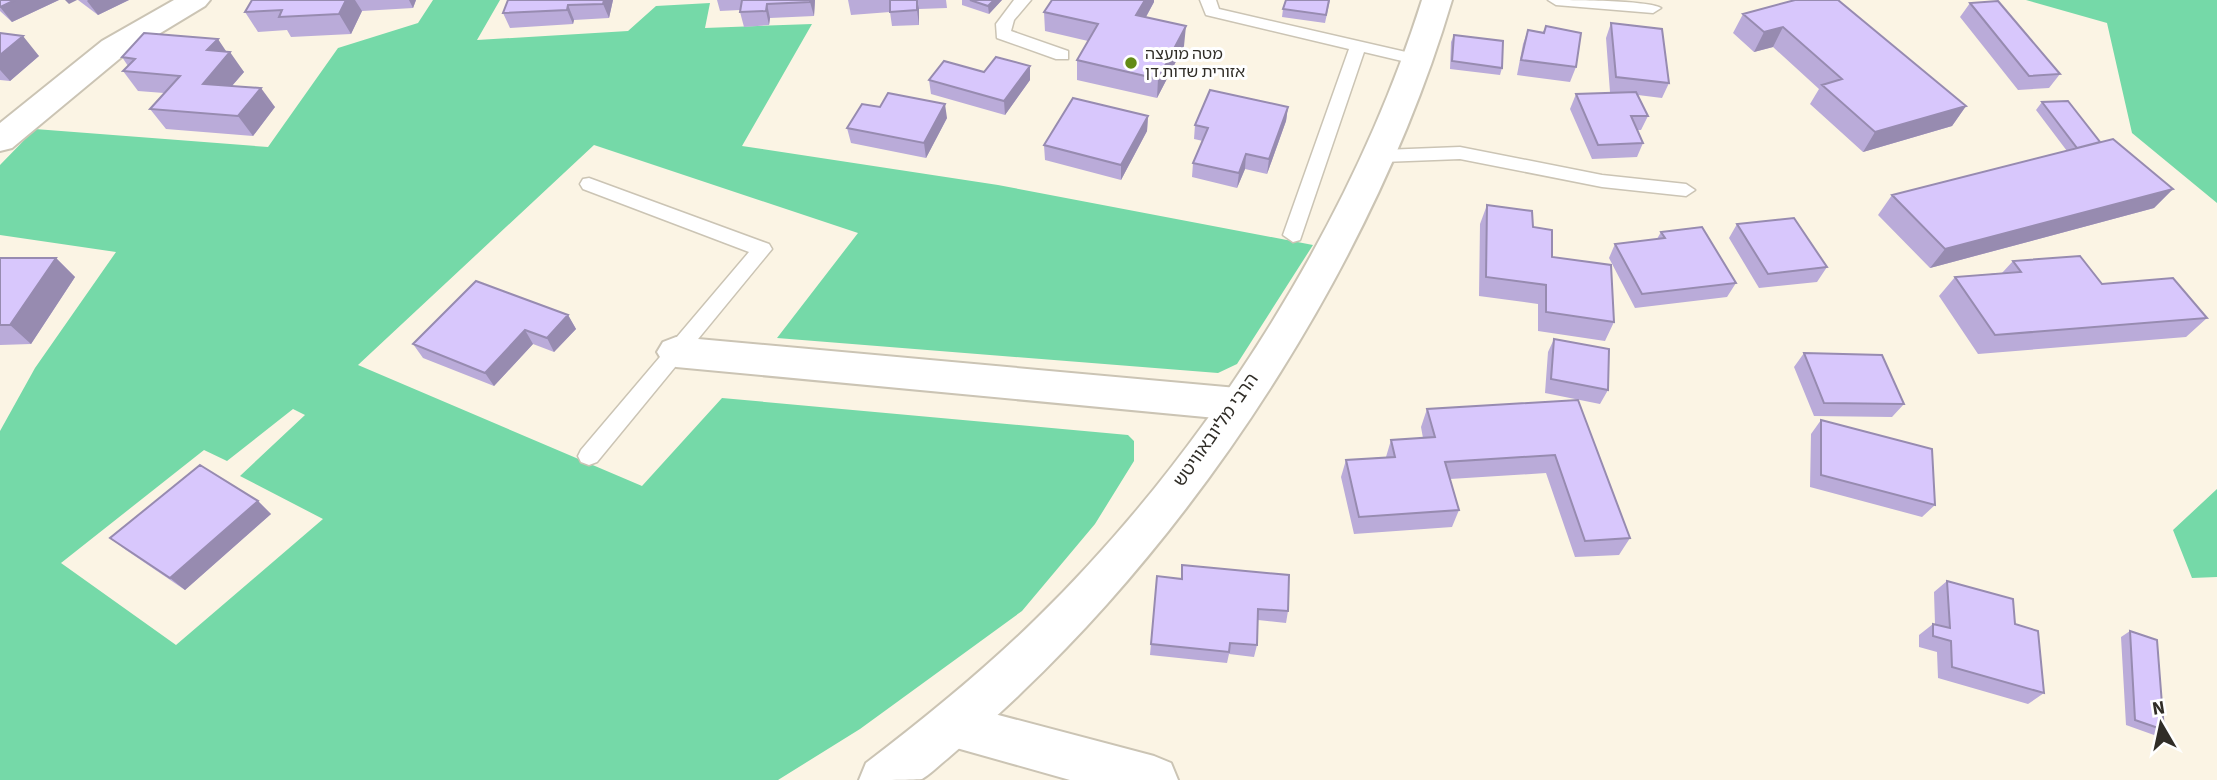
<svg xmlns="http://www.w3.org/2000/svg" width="2217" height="780" viewBox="0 0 2217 780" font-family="'Source Sans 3','Noto Sans Hebrew',sans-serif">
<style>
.green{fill:#75d9a8;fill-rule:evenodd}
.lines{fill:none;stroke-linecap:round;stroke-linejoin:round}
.lane-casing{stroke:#cbc4b4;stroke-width:3}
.street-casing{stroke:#cbc4b4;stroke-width:4}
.secondary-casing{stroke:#cbc4b4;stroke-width:4}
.lane{fill:#fff;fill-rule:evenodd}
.street{fill:#fff;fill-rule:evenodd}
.secondary{fill:#fff;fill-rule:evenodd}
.wall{fill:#baabd9}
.shaded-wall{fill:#978bb0}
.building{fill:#d8c7fc;stroke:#978bb0;stroke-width:2}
.poi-dot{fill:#638b17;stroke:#fff;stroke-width:2.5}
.labels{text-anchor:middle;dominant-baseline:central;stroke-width:6;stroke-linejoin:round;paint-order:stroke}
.far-poi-label{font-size:16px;fill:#302d27;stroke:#fff;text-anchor:start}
.street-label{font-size:18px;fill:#302d27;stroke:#fff}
</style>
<rect width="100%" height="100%" fill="#fbf4e4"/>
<path class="green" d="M433,0H500L477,40L628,31L656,6L710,3L705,28L812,24L742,146L998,185L1313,245L1237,364L1218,373L777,338L858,233L594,145L358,365L642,486L722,398L1128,435L1134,441V461L1095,524L1022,611L860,729L778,780H0V431L35,368L116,252L0,235V165L35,129L268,147L338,48L418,23ZM293,409L305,415L240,476L323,519L176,645L61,563L204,450L227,461Z
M2026,0H2217V203L2132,133L2107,23Z
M2217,489V577L2192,578L2173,530Z"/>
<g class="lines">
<defs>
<path id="lane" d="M1014,0H1031L1014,20L1011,31L1068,51V59H1056L997,38L996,24Z
M1200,0H1216L1219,9L1419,55L1427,60L1419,65L1364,52L1300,240L1293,242L1283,235L1349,49L1206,15Z
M1548,0C1570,0 1647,0 1661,8L1653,13L1556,5Z
M1460,147L1602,175L1686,184L1695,190L1686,196L1602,187L1460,159L1383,162L1374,156L1383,150Z
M589,178L769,244L772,249L597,462L589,465L581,462L578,456L581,450L749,252L583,189L580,184L583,179Z"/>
<path id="street" d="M174,0H210L205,6L124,55L12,148L0,151V123L102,41Z
M676,337L1237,388L1251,393L1256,404L1251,415L1237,420L676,367L663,362L657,352L663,342Z
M953,703L1154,756L1171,763L1178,780H1070L953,747L937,741L930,725L937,709Z"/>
<path id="secondary" d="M1422,0H1452C1378,251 1211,512 1022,692C998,716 972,737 947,759C939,765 931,774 922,779C911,780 873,780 859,780L866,763C925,718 983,671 1036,619C1205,454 1351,225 1422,0Z"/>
</defs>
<use href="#lane" class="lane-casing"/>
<use href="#street" class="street-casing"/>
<use href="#secondary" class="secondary-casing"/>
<use href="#lane" class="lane"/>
<use href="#street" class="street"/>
<use href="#secondary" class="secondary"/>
</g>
<path class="wall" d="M0,0H59L12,22L0,11Z
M78,0H129L98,15Z
M252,0H416L413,8L362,11L351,34L291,37L287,30L258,32L245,12Z
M613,0L609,18L574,20L573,24L510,28L503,13Z
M717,0H815L814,16L770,18L769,25L744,27L740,12V10L720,11Z
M848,0H946L947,8L919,9V25L892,26L890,12L851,15Z
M962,0H1002L989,14L962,5Z
M1330,0L1325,23L1282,17L1283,9Z
M1795,0L1966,106L1952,126L1863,152L1810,104L1819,89L1773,47L1754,52L1733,33L1743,14Z
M1154,2L1146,17L1184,46L1157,98L1077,80V60L1088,41L1045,31L1044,12Z
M1970,3L2060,74L2049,88L2018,90L1960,17Z
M1611,23L1669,83L1662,98L1638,95L1648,116L1641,130H1638L1643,143L1637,157L1592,159L1570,109L1576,94L1620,93L1610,92L1606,38Z
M1546,26L1576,67L1570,82L1517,75L1523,44L1528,30L1543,32Z
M0,33L39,56L10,81L0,80Z
M1454,35L1502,68L1500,75L1450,69L1451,42Z
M227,52L244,72L232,86L275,107L253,136L166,129L150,109L164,93L138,91L123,71L128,66L122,57Z
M1030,66V80L1005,115L931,94L929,80Z
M2042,102L2100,142L2173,189L2154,208L1930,268L1878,215L1892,195L2067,151L2036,110Z
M1288,107L1286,121L1267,174L1245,169L1237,188L1192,177L1193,163L1203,141L1194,139L1195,125Z
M1148,116L1147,131L1121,180L1045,160L1044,145Z
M947,118L926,158L851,143L847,128Z
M1487,205L1533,227L1552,257L1614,322L1605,341L1538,331V304L1479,296L1480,224Z
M1737,224L1827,267L1817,282L1759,288L1729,238Z
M1661,232L1736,283L1727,297L1635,308L1609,258L1615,244L1657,239Z
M0,258H56L75,277L31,344L0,345Z
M2013,261L2102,284L2207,318L2186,337L1978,354L1939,296L1955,277L2002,273Z
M568,315L576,329L554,352L533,344L494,386L423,358L413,344Z
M1554,339L1608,390L1600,404L1545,393L1548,352Z
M1804,353L1904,404L1892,417L1814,416L1794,367Z
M1578,400L1630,538L1619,555L1575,557L1546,473L1450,479L1459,510L1452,527L1354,534L1341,477L1346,460L1386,457L1391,440L1423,438L1421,427L1427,409Z
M1821,420L1935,505L1922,517L1810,487L1811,434Z
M258,501L271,514L185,590L126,550L110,538Z
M1182,565L1288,611L1286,623L1258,620L1257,645L1254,657L1229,654L1227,663L1150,655L1157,576L1181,579Z
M1947,581L2015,624L2044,693L2028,704L1938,678L1937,652L1919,647V635L1933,624H1935L1934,592Z
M2130,631L2164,730L2154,735L2126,725L2121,637Z"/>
<path class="shaded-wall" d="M15,0H59L12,22L0,7Z
M65,0H77L69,4Z
M88,0H129L98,15L87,1Z
M346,0H355L362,11L351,34L339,14Z
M409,0H416L413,8Z
M604,0H613L609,18L603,4Z
M810,0H815L814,16L810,2Z
M917,0L919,9V25L917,10Z
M994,0H1002L989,14L988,6Z
M1145,0H1154V2L1136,35V15Z
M767,4L770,18L769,25L766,11Z
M568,5L574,20L573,24L567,10Z
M1186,26L1184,46L1157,98L1158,79Z
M1783,27L1773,47L1754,52L1764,32Z
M23,36L39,56L10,81L0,70V55Z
M218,39L228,54L230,52L244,72L217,103L203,84L207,50Z
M1030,66V80L1005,115L1004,101Z
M261,88L275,107L253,136L238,116Z
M945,104L947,118L926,158L924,143Z
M1966,106L1952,126L1863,152L1875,132Z
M1288,107L1286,121L1267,174L1269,159Z
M1148,116L1147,131L1121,180V165Z
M1246,154L1245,169L1237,188L1239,173Z
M2173,189L2154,208L1930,268L1945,249Z
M56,258L75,277L31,344L10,325Z
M568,315L576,329L554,352L547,338Z
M525,330L533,344L494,386L485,373Z
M258,501L271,514L185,590L170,578Z"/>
<path class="building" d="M0,0H15L0,7Z
M252,0H346L339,14L279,17L282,10L245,12Z
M508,0H604L603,4L568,5L567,10L503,13Z
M742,0H810V2L767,4L766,11L740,12Z
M890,0H917V10L890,12Z
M970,0H994L988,6Z
M1052,0H1145L1136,15L1186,26L1158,79L1077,60L1098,24L1044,12Z
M1286,0H1329L1326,15L1283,9Z
M1795,0H1838L1966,106L1875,132L1822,85L1842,79L1783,27L1764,32L1743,14Z
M1998,1L2060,74L2029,76L1970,3Z
M1611,23L1662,29L1669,83L1616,77Z
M1546,26L1581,33L1576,67L1521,60L1528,30L1544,33Z
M0,33L23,36L0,55Z
M144,33L218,39L207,50L230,52L203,84L261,88L238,116L150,109L180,76L123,71L135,59L122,57Z
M1454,35L1503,41L1502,68L1452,61Z
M996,57L1030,66L1004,101L929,80L944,61L984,72Z
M1210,90L1288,107L1269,159L1246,154L1239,173L1193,163L1208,128L1195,125Z
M1636,92L1648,116H1631L1643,143L1598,145L1576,94Z
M888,93L945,104L924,143L847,128L862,104L880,107Z
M1073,98L1148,116L1121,165L1044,145Z
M2068,101L2100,142L2077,148L2042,102Z
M2113,139L2173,189L1945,249L1892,195Z
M1487,205L1532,211L1533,227L1552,230V257L1611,265L1614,322L1546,312V285L1486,277Z
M1794,218L1827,267L1768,274L1737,224Z
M1702,227L1736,283L1642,294L1615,244L1665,238L1661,232Z
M2080,256L2102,284L2173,278L2207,318L1995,335L1955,277L2021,272L2013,261Z
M0,258H56L10,325H0Z
M476,281L568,315L547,338L525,330L485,373L413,344Z
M1554,339L1609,349L1608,390L1551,379Z
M1804,353L1882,355L1904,404L1824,403Z
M1578,400L1630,538L1585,541L1555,455L1445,462L1459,510L1359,517L1346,460L1395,457L1391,440L1435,437L1427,409Z
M1821,420L1932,449L1935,505L1821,475Z
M200,465L258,501L170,578L110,538Z
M1182,565L1289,575L1288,611L1258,609L1257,645L1230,643L1229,652L1151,644L1157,576L1182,579Z
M1947,581L2013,599L2015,624L2038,631L2044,693L1952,667L1951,641L1933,636V624L1950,628Z
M2130,631L2157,640L2164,730L2135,720Z"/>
<circle class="poi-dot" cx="1131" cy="63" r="7"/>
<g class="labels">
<g class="far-poi-label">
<text x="1145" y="54">מטה מועצה<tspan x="1145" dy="18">אזורית שדות דן</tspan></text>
</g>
<g class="street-label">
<text transform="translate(1216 430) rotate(-55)">הרבי מליובאוויטש</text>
</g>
</g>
<g transform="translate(2161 724) rotate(351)" stroke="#ffffff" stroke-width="5" paint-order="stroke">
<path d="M0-5L12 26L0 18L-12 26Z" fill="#302d27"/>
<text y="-10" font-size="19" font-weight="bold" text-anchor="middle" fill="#302d27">N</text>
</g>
</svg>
